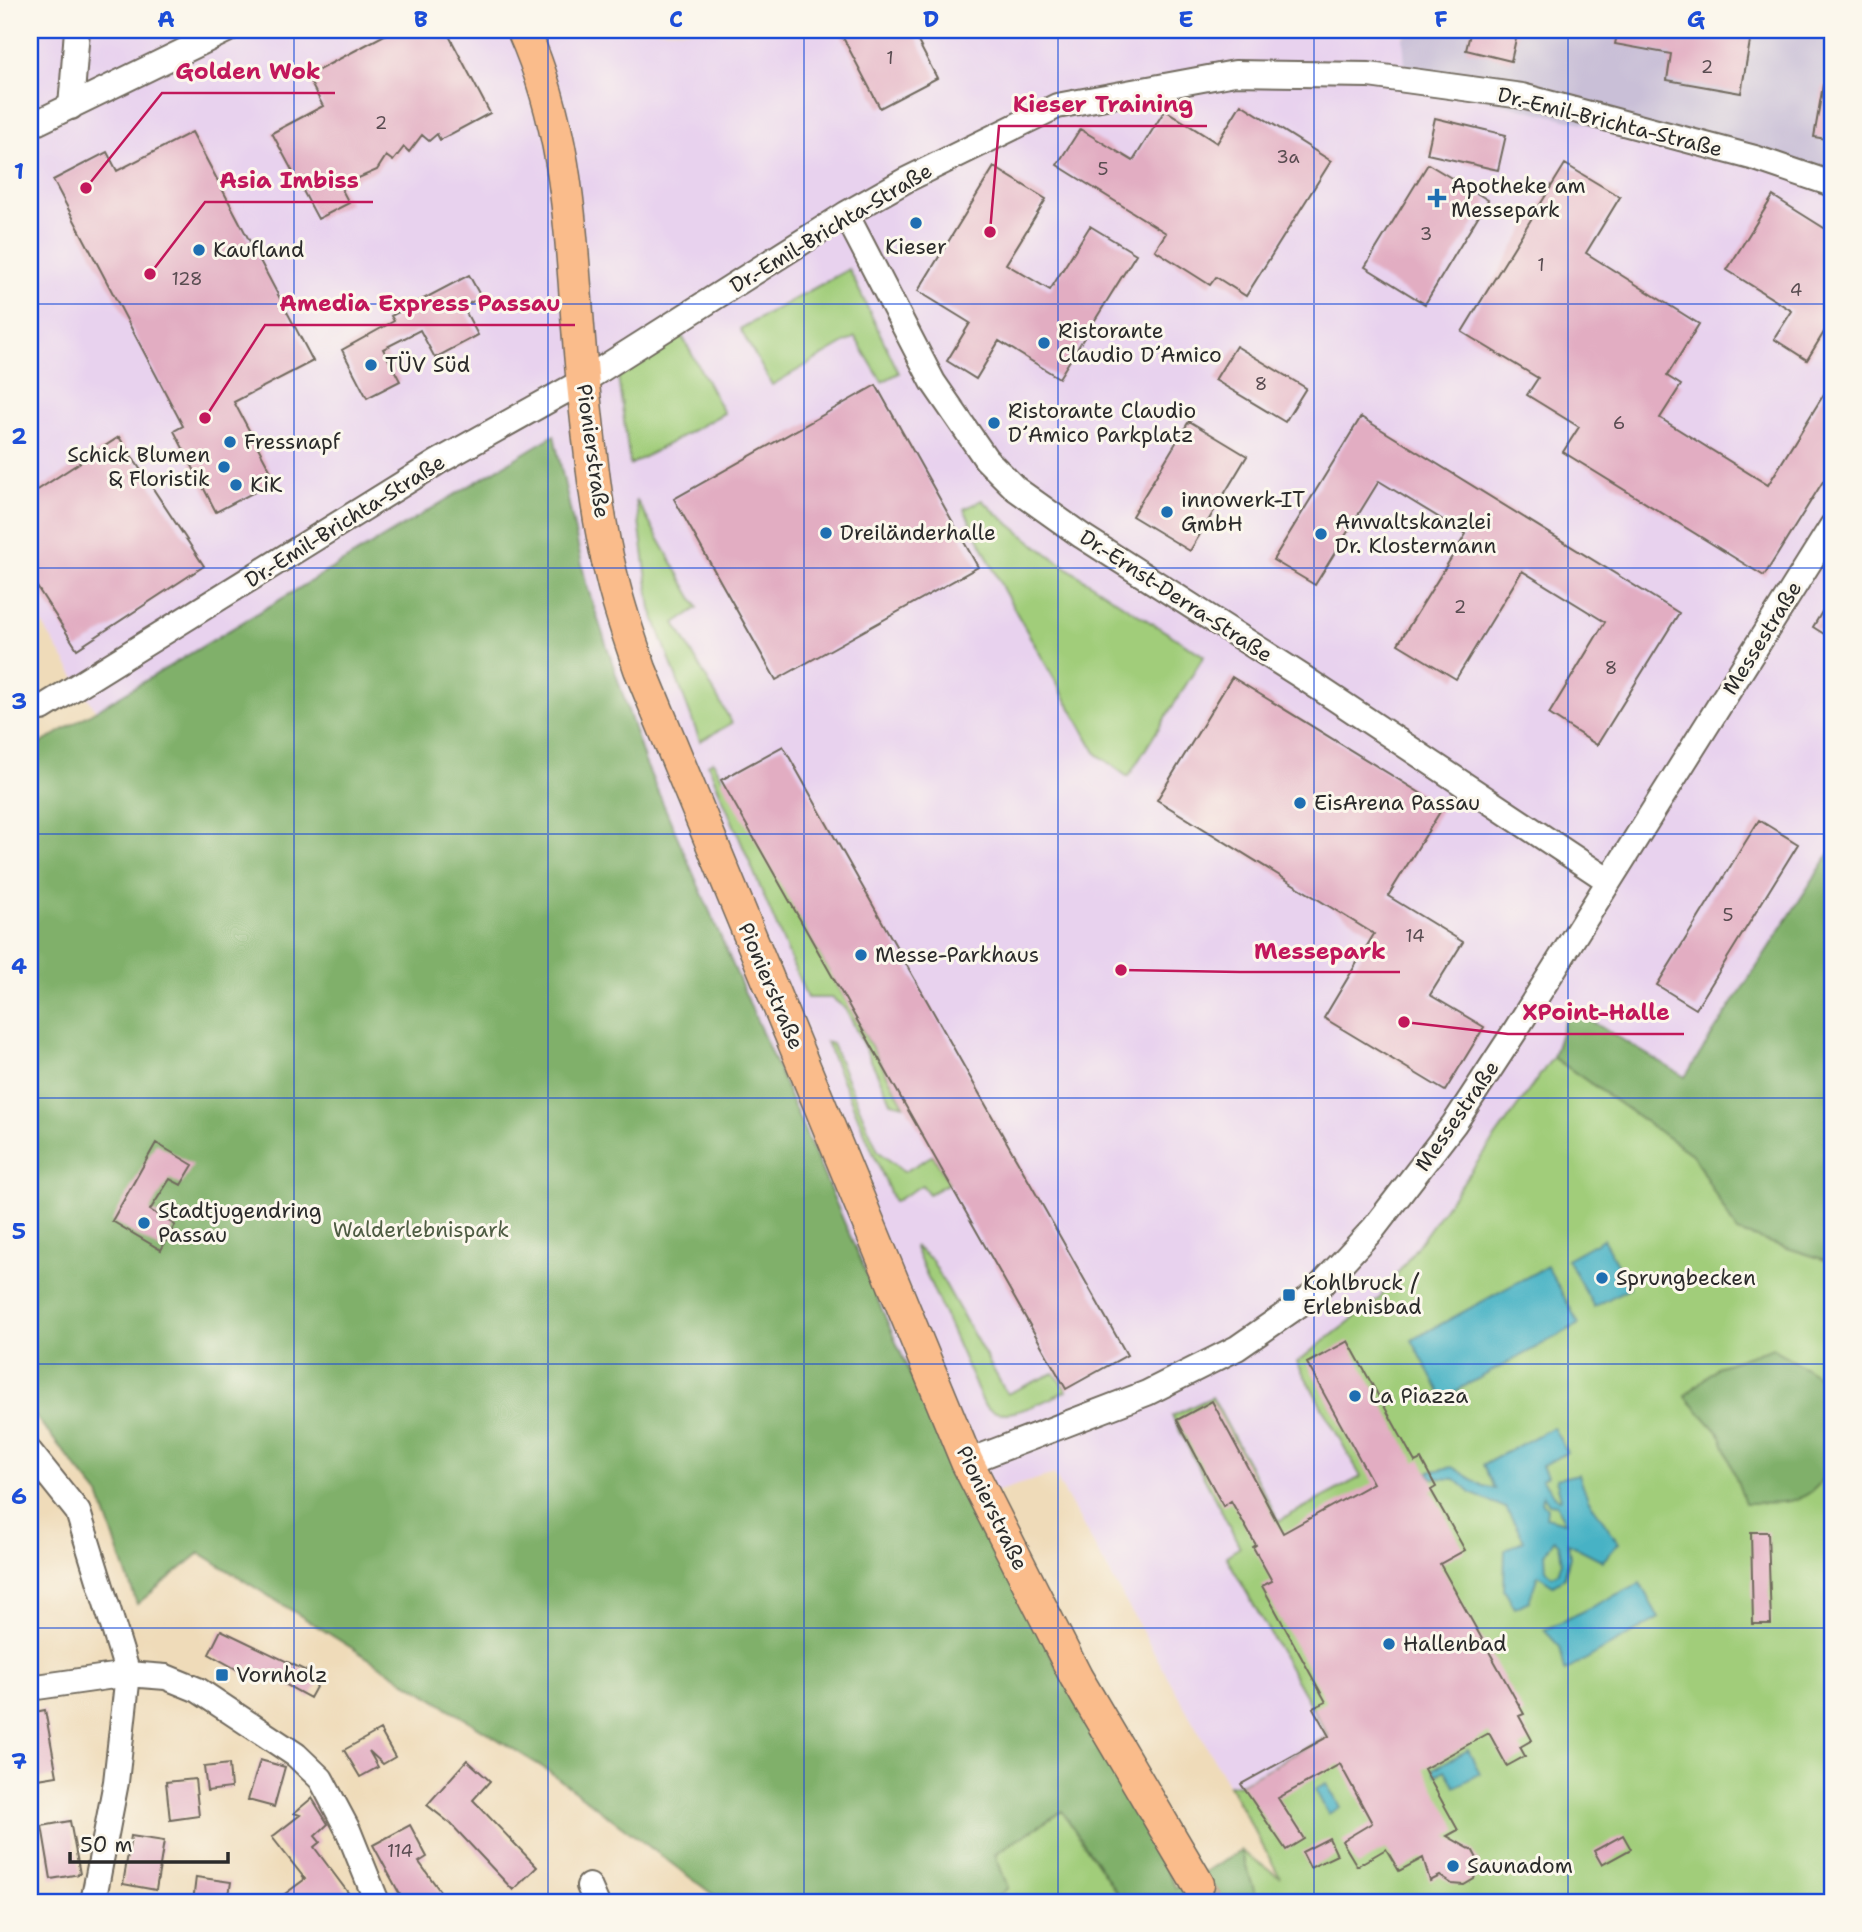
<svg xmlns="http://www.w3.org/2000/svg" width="1862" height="1932" viewBox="0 0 1862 1932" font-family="'Shantell Sans',sans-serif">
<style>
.built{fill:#e8d2ee}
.industrial{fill:#c9bfd7}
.green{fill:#a1cd7a;stroke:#667c52;stroke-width:2}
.forest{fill:#80b06a;stroke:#566e4a;stroke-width:2}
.water{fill:#47b2c5;stroke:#396e78;stroke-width:2;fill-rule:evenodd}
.building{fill:#e2adc2}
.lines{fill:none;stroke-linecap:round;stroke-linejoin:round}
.major-tunnel{stroke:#c8b89d;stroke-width:32;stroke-dasharray:32 16;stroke-linecap:butt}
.minor-casing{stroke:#70695d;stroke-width:28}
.major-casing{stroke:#70695d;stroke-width:35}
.minor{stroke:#fff;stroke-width:24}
.major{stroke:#fabc8b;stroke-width:32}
.grid{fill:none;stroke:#1d4ed8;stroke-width:2;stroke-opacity:0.55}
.poi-dot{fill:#1f6fb2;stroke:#fbf7ec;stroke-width:2.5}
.labels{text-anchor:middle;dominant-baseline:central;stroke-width:6;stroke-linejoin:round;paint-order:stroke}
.number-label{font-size:18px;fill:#594c51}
.street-label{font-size:21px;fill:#2b2b2b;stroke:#fbf7ec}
.poi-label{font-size:21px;fill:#2b2b2b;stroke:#fbf7ec;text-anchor:start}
.park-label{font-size:21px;fill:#4e5c43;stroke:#fbf7ec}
.leader{fill:none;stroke:#c2185b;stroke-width:2.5}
.callout-dot{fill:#c2185b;stroke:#fbf7ec;stroke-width:2.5}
.callout-label{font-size:23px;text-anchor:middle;font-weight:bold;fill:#c2185b;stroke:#fbf7ec;stroke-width:6;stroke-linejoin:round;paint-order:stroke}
.neatline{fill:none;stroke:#1d4ed8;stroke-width:2.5}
.grid-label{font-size:23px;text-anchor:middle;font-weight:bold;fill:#1d4ed8}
</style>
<rect width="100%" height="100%" fill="#fbf7ec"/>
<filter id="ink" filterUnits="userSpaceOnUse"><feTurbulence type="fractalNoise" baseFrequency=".0143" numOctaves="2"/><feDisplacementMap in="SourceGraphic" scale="14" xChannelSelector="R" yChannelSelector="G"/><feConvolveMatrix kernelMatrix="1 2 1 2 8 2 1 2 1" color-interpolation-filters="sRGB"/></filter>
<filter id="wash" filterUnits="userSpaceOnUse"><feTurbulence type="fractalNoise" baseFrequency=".00686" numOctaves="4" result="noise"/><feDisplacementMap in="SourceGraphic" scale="28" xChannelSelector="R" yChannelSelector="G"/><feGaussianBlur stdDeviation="1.57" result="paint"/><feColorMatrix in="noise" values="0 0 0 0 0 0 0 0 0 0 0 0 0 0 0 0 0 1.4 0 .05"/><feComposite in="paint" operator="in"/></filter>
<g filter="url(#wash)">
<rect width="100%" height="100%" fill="#efdbb9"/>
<path class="built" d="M30,30H1404L1403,37L1832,184V850L1685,1077L1569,1008L1693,1155L1737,1232L1832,1262V1902H1398L1281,1879L1054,1474L968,1500L912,1379L645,762L586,583L554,436L96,711L30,604Z"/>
<path class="industrial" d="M1412,30H1832V184L1406,80L1403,37Z"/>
<path class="green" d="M849,269L899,373L882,382L855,337L772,385L740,329Z
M682,336L724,413L630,465L618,377Z
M636,499L698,608L675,623L732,723L700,741L651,609Z
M982,500C1049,562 1127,607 1204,656L1128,777L1097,754L1004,591L964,509Z
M713,761L904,1105L891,1102L846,1009L832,998H807L708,764Z
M826,1042L832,1044L878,1151L904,1172L933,1155L949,1183L929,1194L922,1185L894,1202Z
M1553,1057L1693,1155L1737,1232L1832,1262V1902H1258L1241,1851L1280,1877L1229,1785L1241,1784L1328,1736L1226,1556L1240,1547L1172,1416L1212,1397L1279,1521L1361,1477L1297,1362L1380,1298Z
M914,1246L931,1259L1007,1394L1054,1373L1067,1391C1044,1400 1004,1426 984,1405Z
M1062,1811L1123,1902H991L1008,1888L995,1854Z"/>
<path class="forest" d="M554,435L586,583L645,762L912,1379L968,1500L1176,1888L1241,1851L1258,1902H1123L1062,1811L995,1854L1008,1888L991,1902H723L547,1770L200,1553L137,1604L99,1495L30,1410V750Z
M1832,850V1262L1737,1232L1693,1155L1553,1057L1569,1008L1685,1077Z
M1773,1348L1818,1376L1832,1388C1832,1428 1843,1486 1794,1500C1780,1504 1760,1502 1745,1503L1721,1436L1685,1396L1717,1367Z"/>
<path class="water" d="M1603,1239L1630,1287L1594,1307L1567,1259Z
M1547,1266L1579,1324L1443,1398L1412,1340Z
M1553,1427L1567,1452L1542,1466L1547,1476L1541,1479L1558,1499L1561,1498L1556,1479L1579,1474L1588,1499L1619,1543L1603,1561L1568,1543L1570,1557L1564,1578L1553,1585L1538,1575L1529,1601L1515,1608L1504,1590L1505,1550L1524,1540L1506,1508L1472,1494L1455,1479L1432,1478L1428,1472L1452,1467L1483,1486L1495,1489L1483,1465ZM1543,1495L1549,1504L1556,1505L1565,1522L1546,1517L1547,1508L1542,1502ZM1554,1539L1559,1544L1562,1562L1558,1573L1552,1576L1546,1571L1545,1554Z
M1640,1583L1659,1618L1565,1671L1560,1647L1544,1630Z
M1468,1750L1480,1773L1455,1787L1445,1770L1436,1775L1433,1769Z
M1326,1783L1340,1807L1328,1814L1315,1789Z"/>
<g id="blocks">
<path class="building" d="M394,30H446L490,113L440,140L437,134L429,141L422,135L409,152L404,147L393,161L386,156L377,170L340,186L349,203L318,219L272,133L323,106L307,76Z
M839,30H912L937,78L880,108Z
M1471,30H1518L1511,61L1466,50Z
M1618,30H1752L1741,93L1667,80L1671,54L1615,44Z
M1823,85H1832V140L1814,137Z
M1241,104L1331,161L1246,296L1216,277L1210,285L1155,250L1166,233L1057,165L1080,129L1133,161L1165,110L1217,143Z
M1435,118L1506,135L1498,170L1427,154Z
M192,132L313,361L234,402L276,481L216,512L174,431L183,426L53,180L107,152L117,171Z
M1428,164L1488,200L1425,304L1365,267Z
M1565,164L1620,197L1586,253L1699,324L1667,376L1681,385L1660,418L1768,485L1832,381V467L1764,576L1563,452L1579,427L1527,395L1538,378L1462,332Z
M994,167L1046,199L1006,264L1050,290L1090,226L1136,254L1059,378L999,341L976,379L947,361L970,323L918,291Z
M1773,196L1832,233V319L1807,360L1774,339L1792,311L1727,270Z
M469,275L481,297L463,307L478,335L435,358L420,330L383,349L400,381L367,398L342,350L394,321L391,316Z
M1236,346L1306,388L1285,422L1215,380Z
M876,385L978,567L776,680L674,499Z
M1361,417L1679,613L1597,745L1549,714L1605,622L1522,571L1456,679L1398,644L1466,534L1379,481L1315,585L1273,560Z
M1189,421L1247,456L1190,551L1132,516Z
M119,437L204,566L77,649L30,576V495Z
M1832,595V639L1813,627Z
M1232,677L1443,807L1388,896L1463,942L1430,995L1484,1027L1445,1091L1324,1018L1374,934L1157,800Z
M783,746L1127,1355L1066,1389L721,780Z
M1759,820L1798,844L1696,1009L1657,985Z
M156,1143L193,1165L181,1185L170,1179L150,1210L175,1225L161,1250L112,1221Z
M1348,1341L1415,1462L1421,1459L1436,1487L1431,1490L1465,1550L1440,1564L1524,1714L1519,1716L1532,1740L1520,1747L1525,1756L1507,1766L1489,1733L1424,1769L1458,1830L1447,1836L1473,1851L1479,1862L1474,1879L1464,1885L1452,1884L1440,1876L1430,1881L1423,1858L1399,1871L1386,1849L1357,1866L1342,1841L1372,1823L1340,1764L1278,1798L1304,1839L1286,1850L1241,1784L1329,1736L1313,1708L1326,1702L1262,1586L1272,1581L1253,1547L1256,1545L1231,1501L1223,1506L1177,1420L1212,1401L1283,1533L1373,1483L1307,1363Z
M1751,1532H1768L1771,1624H1753Z
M221,1630L321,1678L310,1698L250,1665L245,1674L209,1654Z
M45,1710L57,1776L38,1779L30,1735V1713Z
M380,1730L395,1757L383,1764L369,1751L378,1767L360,1777L344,1750Z
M260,1760L285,1767L274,1807L248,1800Z
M467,1760L490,1781L473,1800L537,1867L513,1890L451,1824L427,1805Z
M229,1764L231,1788L207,1791L204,1767Z
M195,1779L199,1816L170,1820L166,1782Z
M312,1798L328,1824L315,1836L320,1842L314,1847L355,1902H274L305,1879L272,1837L300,1815L294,1813Z
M70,1821L80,1874L51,1879L42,1826Z
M410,1825L427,1857L419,1862L448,1902H404L373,1845Z
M1623,1835L1631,1849L1602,1865L1594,1851Z
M131,1836L164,1841L156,1890L123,1884Z
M1329,1838L1337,1855L1310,1868L1302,1852Z
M196,1877L231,1882L228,1902H193Z"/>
</g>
</g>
<g filter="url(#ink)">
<use href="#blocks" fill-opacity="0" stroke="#70695d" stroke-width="2"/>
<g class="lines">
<path class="major-tunnel" d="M1198,1884L1210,1902"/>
<defs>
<path id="minor" d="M71,107L77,30
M30,126L227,30
M846,214L933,382L986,459L1016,489L1082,536L1301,676L1609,881
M42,708L438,462L583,381L846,214L906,180L1057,106L1235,73L1369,75L1522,96L1755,158L1832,184
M30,1452L78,1512L128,1674L116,1782L93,1902
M967,1462L1147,1393L1237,1348L1309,1298L1374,1228L1454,1124L1515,1031L1832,526
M30,1688L128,1674L166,1677L198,1690L296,1755L321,1779L348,1830L377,1902
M589,1886L596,1902"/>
<path id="major" d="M523,30C575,147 570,260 583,384C590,448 596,515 612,578C619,609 630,639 640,669L967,1462L1076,1677L1198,1884"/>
</defs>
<use href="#minor" class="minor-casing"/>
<use href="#major" class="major-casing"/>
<use href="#minor" class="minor"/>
<use href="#major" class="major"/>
</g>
</g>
<path class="grid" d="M294,30V1902M548,30V1902M804,30V1902M1058,30V1902M1314,30V1902M1568,30V1902M30,304H1832M30,568H1832M30,834H1832M30,1098H1832M30,1364H1832M30,1628H1832"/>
<g class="poi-dot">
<path d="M1433.5 187.5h7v7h7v7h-7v7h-7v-7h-7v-7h7z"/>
<circle cx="916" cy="223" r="7"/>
<circle cx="199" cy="250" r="7"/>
<circle cx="1044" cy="343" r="7"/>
<circle cx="371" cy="365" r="7"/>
<circle cx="994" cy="423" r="7"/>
<circle cx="230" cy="442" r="7"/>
<circle cx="224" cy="467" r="7"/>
<circle cx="236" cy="485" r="7"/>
<circle cx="1167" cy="512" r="7"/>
<circle cx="826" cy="533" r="7"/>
<circle cx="1321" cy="534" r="7"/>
<circle cx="1300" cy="803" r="7"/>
<circle cx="861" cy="955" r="7"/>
<circle cx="144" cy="1223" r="7"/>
<circle cx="1602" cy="1278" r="7"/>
<rect x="1282" y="1288" width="14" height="14" rx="3.5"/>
<circle cx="1355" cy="1396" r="7"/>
<circle cx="1389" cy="1644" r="7"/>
<rect x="215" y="1668" width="14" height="14" rx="3.5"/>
<circle cx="1453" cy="1866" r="7"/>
</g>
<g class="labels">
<g class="number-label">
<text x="890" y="58">1</text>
<text x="1707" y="67">2</text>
<text x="381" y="123">2</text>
<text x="1288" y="157">3a</text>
<text x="1103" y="169">5</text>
<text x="1426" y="234">3</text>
<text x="1541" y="265">1</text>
<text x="187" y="279">128</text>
<text x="1796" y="290">4</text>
<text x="1261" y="384">8</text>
<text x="1619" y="423">6</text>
<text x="1460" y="607">2</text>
<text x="1611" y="668">8</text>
<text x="1728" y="915">5</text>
<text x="1415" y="936">14</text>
<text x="400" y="1851">114</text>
</g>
<g class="street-label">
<text transform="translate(1610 122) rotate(14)">Dr.-Emil-Brichta-Straße</text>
<text transform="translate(831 228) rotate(-31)">Dr.-Emil-Brichta-Straße</text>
<text transform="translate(593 451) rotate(82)">Pionierstraße</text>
<text transform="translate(345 521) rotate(-32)">Dr.-Emil-Brichta-Straße</text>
<text transform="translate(1176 596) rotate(33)">Dr.-Ernst-Derra-Straße</text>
<text transform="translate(1762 638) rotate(-58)">Messestraße</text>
<text transform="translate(771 986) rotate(67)">Pionierstraße</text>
<text transform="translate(1457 1116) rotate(-55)">Messestraße</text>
<text transform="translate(992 1508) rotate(64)">Pionierstraße</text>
</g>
<g class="poi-label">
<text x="1451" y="186">Apotheke am<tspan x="1451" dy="24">Messepark</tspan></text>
<text x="916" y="247" text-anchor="middle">Kieser</text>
<text x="213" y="250">Kaufland</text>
<text x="1058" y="331">Ristorante<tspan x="1058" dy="24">Claudio D´Amico</tspan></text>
<text x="385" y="365">TÜV Süd</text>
<text x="1008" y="411">Ristorante Claudio<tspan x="1008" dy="24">D´Amico Parkplatz</tspan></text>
<text x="244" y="442">Fressnapf</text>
<text x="210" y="455" text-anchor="end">Schick Blumen<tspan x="210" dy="24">&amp; Floristik</tspan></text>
<text x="250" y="485">KiK</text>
<text x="1181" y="500">innowerk-IT<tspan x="1181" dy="24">GmbH</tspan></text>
<text x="1335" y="522">Anwaltskanzlei<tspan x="1335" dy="24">Dr. Klostermann</tspan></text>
<text x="840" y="533">Dreiländerhalle</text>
<text x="1314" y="803">EisArena Passau</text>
<text x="875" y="955">Messe-Parkhaus</text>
<text x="158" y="1211">Stadtjugendring<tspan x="158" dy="24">Passau</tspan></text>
<text x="1616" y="1278">Sprungbecken</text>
<text x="1303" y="1283">Kohlbruck /<tspan x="1303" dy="24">Erlebnisbad</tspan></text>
<text x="1369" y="1396">La Piazza</text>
<text x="1403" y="1644">Hallenbad</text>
<text x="236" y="1675">Vornholz</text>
<text x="1467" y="1866">Saunadom</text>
</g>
<g class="park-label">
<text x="421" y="1230">Walderlebnispark</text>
</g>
</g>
<path class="leader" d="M86 188L162 93H335M990 232L999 126H1207M150 274L205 202H373M205 418L265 325H575M1121 970L1240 972H1400M1404 1022L1508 1034H1684"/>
<g class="callout-dot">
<circle cx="86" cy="188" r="7"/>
<circle cx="990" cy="232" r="7"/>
<circle cx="150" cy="274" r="7"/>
<circle cx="205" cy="418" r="7"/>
<circle cx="1121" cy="970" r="7"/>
<circle cx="1404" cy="1022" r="7"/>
</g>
<g class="callout-label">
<text x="248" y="79">Golden Wok</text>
<text x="1103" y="112">Kieser Training</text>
<text x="289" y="188">Asia Imbiss</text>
<text x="420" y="311">Amedia Express Passau</text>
<text x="1320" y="959">Messepark</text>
<text x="1596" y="1020">XPoint-Halle</text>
</g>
<rect width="1862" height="1932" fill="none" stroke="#fbf7ec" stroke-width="77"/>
<path d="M70 1852v10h158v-10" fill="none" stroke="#2b2b2b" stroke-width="3.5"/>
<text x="80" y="1852" font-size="21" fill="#2b2b2b" stroke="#fbf7ec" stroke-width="5" paint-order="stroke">50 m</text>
<rect x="38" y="38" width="1786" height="1856" class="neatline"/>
<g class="grid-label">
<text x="166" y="27">A</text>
<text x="421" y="27">B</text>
<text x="676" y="27">C</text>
<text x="931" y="27">D</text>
<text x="1186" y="27">E</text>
<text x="1441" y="27">F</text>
<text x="1696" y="27">G</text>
<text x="19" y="179">1</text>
<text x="19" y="444">2</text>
<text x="19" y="709">3</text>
<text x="19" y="974">4</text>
<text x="19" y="1239">5</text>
<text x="19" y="1504">6</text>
<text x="19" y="1769">7</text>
</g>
</svg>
